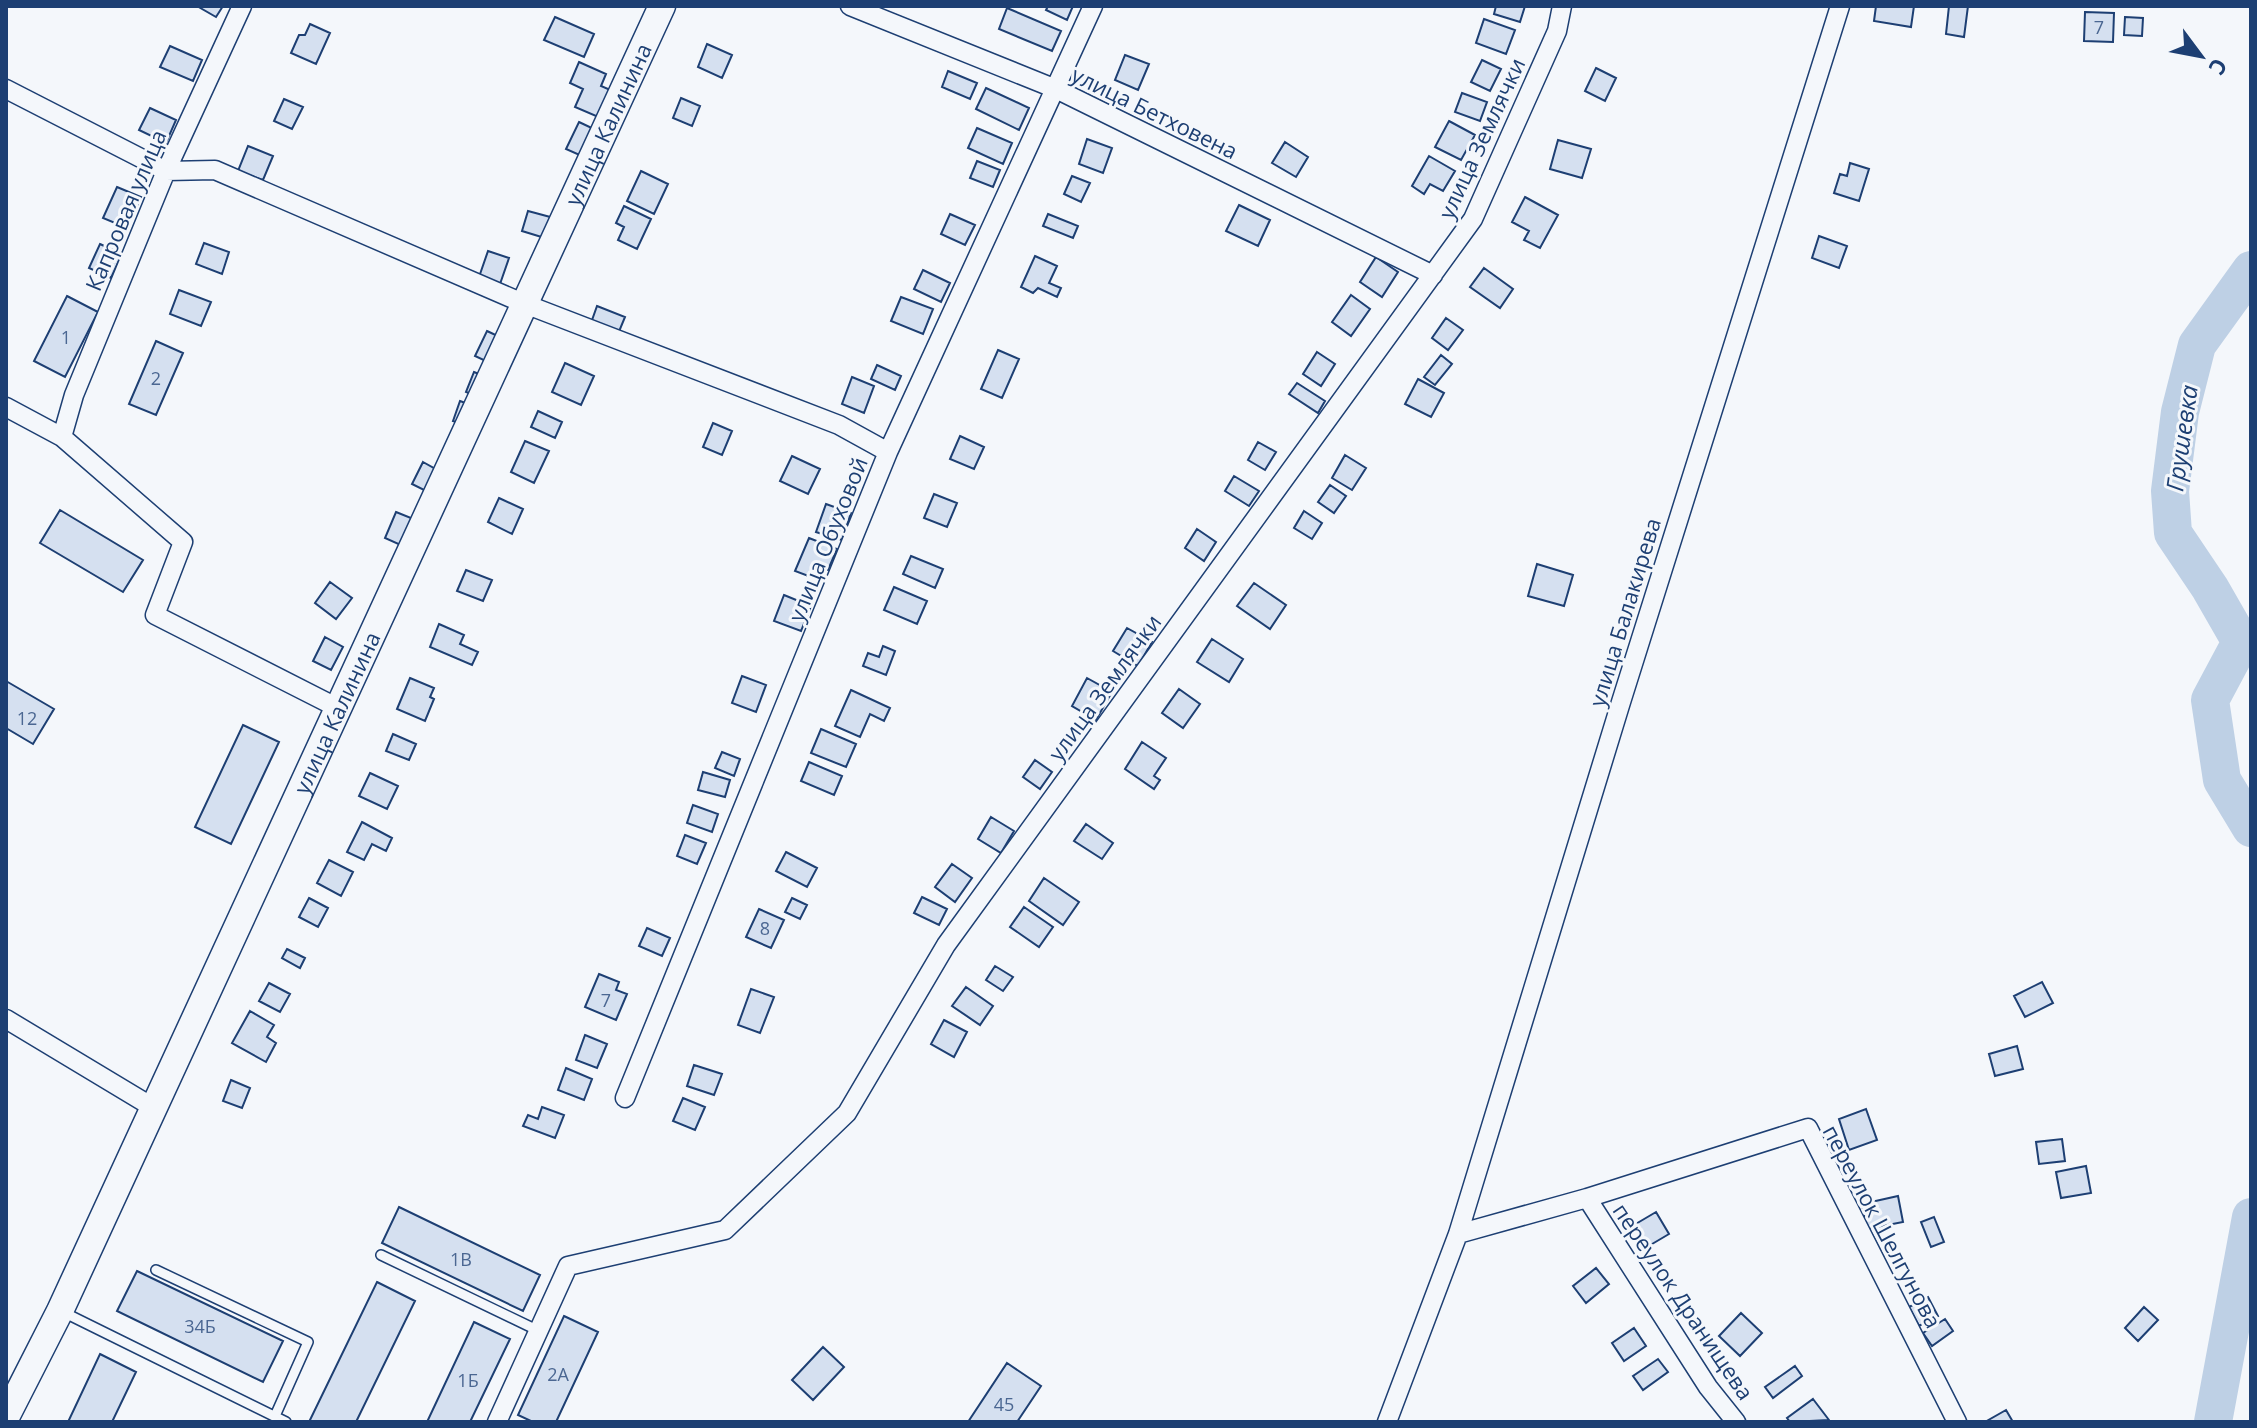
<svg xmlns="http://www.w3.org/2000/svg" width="2257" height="1428" viewBox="0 0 2257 1428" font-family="'Open Sans',sans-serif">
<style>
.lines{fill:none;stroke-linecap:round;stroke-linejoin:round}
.river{stroke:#bed0e5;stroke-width:38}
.building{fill:#d5e0f0;stroke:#1d3f73;stroke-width:2}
.lane-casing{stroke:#1d3f73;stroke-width:12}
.street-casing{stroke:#1d3f73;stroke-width:21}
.secondary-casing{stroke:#1d3f73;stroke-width:29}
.lane{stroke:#f4f7fb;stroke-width:9}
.street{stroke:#f4f7fb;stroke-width:18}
.secondary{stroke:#f4f7fb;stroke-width:26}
.labels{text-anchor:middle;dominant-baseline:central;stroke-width:6;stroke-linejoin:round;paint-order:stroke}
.number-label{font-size:18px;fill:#4b6792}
.street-label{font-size:22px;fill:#1d3f73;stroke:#f4f7fb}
.water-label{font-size:24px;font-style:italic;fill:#1d3f73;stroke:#f4f7fb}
</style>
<rect width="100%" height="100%" fill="#f4f7fb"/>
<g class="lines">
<path class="river" d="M2251,270L2197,345L2180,412L2170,491L2173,533L2210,588L2241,642L2210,700L2222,780L2251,828
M2213,1422L2251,1217"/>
</g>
<path class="building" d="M197,6H223L216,17Z
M1048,6H1073L1067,20L1046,10Z
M1496,6H1525L1520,22L1494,14Z
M1876,6H1914L1911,27L1874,21Z
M1949,6H1968L1964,37L1946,34Z
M1007,8L1061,31L1052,51L999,29Z
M2085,12L2114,13L2113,42L2084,41Z
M555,17L594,34L584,57L544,40Z
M2125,17L2143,18L2142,36L2124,35Z
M1484,19L1515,30L1506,54L1476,43Z
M310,24L330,33L316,64L291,53L299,35H305Z
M707,44L732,55L722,78L698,67Z
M170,46L202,60L193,81L160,67Z
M1125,55L1149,64L1138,90L1115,80Z
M1482,60L1501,69L1490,91L1471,82Z
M579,62L606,74L601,86L615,92L603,119L575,107L583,89L570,83Z
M1596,68L1616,78L1605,101L1585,91Z
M948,71L977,83L970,99L942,87Z
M986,88L1029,108L1019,130L976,109Z
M1462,93L1487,102L1480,121L1455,112Z
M681,98L700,106L692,126L673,118Z
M284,99L303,107L292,129L274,121Z
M150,108L176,120L166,143L139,130Z
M1449,121L1475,135L1461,160L1435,147Z
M579,122L596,130L584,157L566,149Z
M977,128L1012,143L1003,164L968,148Z
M1087,139L1112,148L1103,173L1079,164Z
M1558,140L1591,149L1582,178L1550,169Z
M1285,142L1308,157L1296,177L1272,163Z
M248,146L273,156L263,180L238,171Z
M1429,156L1455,171L1443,191L1430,184L1424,194L1412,186Z
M977,161L1000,170L993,187L970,178Z
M1850,163L1869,169L1859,201L1834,193L1840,174L1847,176Z
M641,171L668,184L654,214L627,201Z
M1072,176L1090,183L1081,202L1064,194Z
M117,187L141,197L127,228L103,218Z
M1525,197L1558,215L1540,248L1524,240L1529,231L1512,222Z
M1239,205L1270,220L1258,246L1226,231Z
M624,206L651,219L637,249L618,240L624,227L616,223Z
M528,211L554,218L548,239L522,231Z
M950,214L975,225L965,245L941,234Z
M1048,214L1078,226L1073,238L1043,226Z
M1819,236L1847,246L1839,268L1812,258Z
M204,243L229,252L222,274L196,264Z
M100,244L122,254L111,278L89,268Z
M488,251L509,258L500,284L479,277Z
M1035,256L1057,266L1049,283L1061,288L1057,297L1038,288L1033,293L1021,287Z
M1376,257L1398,272L1382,297L1360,282Z
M1484,268L1513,289L1500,308L1470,287Z
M923,270L950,283L941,302L914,289Z
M179,290L211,302L201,326L170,314Z
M1351,295L1370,309L1351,336L1332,322Z
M67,296L98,312L65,377L34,361Z
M901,297L933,309L923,334L891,321Z
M597,306L625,317L618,334L591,323Z
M1446,318L1463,330L1448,350L1432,338Z
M487,331L502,338L490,363L475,356Z
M156,341L183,353L156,415L129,404Z
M998,350L1019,359L1002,398L981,389Z
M1317,352L1335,364L1321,386L1303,374Z
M1441,355L1452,364L1435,385L1424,377Z
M565,363L594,376L581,405L552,392Z
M877,365L901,376L895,390L871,379Z
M474,372L484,376L476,396L466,392Z
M852,377L874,386L864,413L842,404Z
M1418,379L1444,393L1431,417L1405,404Z
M1297,383L1325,401L1318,413L1289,394Z
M460,401L471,405L463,424L453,421Z
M538,411L562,422L555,438L531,427Z
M713,423L732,431L722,455L703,447Z
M960,436L984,447L974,469L950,459Z
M525,441L549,451L534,483L511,472Z
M1258,442L1276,452L1265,470L1248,460Z
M1345,455L1366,468L1352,490L1332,478Z
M792,456L820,469L808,494L780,481Z
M423,462L439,471L428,492L412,484Z
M1234,476L1259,491L1249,506L1225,491Z
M1330,485L1346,496L1334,513L1318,502Z
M934,494L957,503L947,527L924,518Z
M499,498L523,509L512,534L488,522Z
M826,504L851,513L842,540L816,532Z
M60,510L143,560L123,592L40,543Z
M1304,511L1322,523L1312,539L1294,528Z
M396,512L416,520L405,547L385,538Z
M1197,529L1216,542L1204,561L1185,548Z
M809,538L837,549L828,570L816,565L811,577L795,571Z
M911,556L943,569L935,588L903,574Z
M1537,564L1573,575L1564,606L1528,596Z
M466,570L492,580L483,601L457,591Z
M330,582L352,598L336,619L315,603Z
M1254,583L1286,605L1270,629L1237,606Z
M894,587L927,601L917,624L884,610Z
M784,595L811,606L801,631L774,621Z
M439,624L464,635L460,644L478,652L472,665L430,647Z
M1127,628L1152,642L1138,666L1113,651Z
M325,637L343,647L331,670L313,661Z
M1212,639L1243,659L1229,682L1197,662Z
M883,646L895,651L886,675L863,666L868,653L879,657Z
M742,676L766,685L756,712L732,703Z
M410,678L434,688L430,697L434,699L425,721L397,709Z
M1087,678L1112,692L1096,720L1072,706Z
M6,681L54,709L33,744L6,728Z
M1179,689L1200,704L1183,728L1162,713Z
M851,690L890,708L884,721L870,714L860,737L835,726Z
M243,725L279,742L231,844L195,827Z
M821,729L856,744L846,767L811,753Z
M393,734L416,744L409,760L386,751Z
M1142,742L1166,758L1154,776L1160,780L1154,789L1125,769Z
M722,752L740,759L734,776L715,768Z
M1035,760L1052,772L1040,789L1023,777Z
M809,762L842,776L834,795L801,781Z
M703,772L730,780L725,797L698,790Z
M370,773L398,786L387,809L359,796Z
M693,805L718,814L712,832L687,823Z
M991,817L1014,831L1001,853L978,839Z
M362,822L392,838L386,851L372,844L364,860L347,852Z
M1086,824L1113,843L1102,859L1074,841Z
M685,835L706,843L697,864L677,856Z
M786,852L817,868L807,887L776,871Z
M329,860L353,872L341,896L317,883Z
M952,864L972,878L955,902L935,887Z
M1044,878L1079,902L1063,925L1029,901Z
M922,897L947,909L939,925L914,913Z
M309,898L328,908L318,927L299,917Z
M792,898L807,905L800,919L785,912Z
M1024,907L1053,927L1039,947L1010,927Z
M759,909L784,920L771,948L746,937Z
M647,928L670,938L662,956L639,946Z
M287,949L305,958L300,968L282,958Z
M995,966L1013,977L1003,991L986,980Z
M599,974L619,982L616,990L627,994L616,1020L585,1007Z
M2042,982L2053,1003L2025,1017L2014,996Z
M269,983L290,994L280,1012L259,1001Z
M966,987L993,1006L980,1025L952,1006Z
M751,989L774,997L760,1033L738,1025Z
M250,1011L274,1025L267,1037L276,1043L266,1062L232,1043Z
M944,1020L967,1032L954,1057L931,1044Z
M585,1035L607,1044L597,1068L576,1060Z
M2017,1046L2023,1069L1995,1076L1989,1054Z
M694,1065L722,1074L714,1095L687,1086Z
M566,1068L592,1079L584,1100L558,1090Z
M231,1080L250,1088L242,1108L223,1101Z
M683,1098L705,1107L695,1130L673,1121Z
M542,1107L564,1115L555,1138L523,1126L528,1115L538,1119Z
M1866,1109L1877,1140L1849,1150L1839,1119Z
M2062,1139L2065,1161L2039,1164L2036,1142Z
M2086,1166L2091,1193L2061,1198L2056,1172Z
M1898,1196L1903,1222L1867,1229L1862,1204Z
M399,1207L540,1275L523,1311L382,1243Z
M1656,1212L1669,1234L1647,1247L1634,1225Z
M1934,1217L1944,1242L1931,1247L1921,1222Z
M1596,1268L1609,1284L1586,1303L1573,1286Z
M137,1271L283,1341L263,1382L117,1311Z
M377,1282L415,1301L356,1422H309Z
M1928,1297L1938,1316L1919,1326L1909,1307Z
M2144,1307L2158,1320L2138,1341L2125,1328Z
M1741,1313L1762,1333L1740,1356L1719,1336Z
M564,1316L598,1332L556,1422H533L518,1415Z
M1945,1319L1953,1331L1932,1346L1923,1333Z
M474,1322L510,1339L470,1422H427Z
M1634,1328L1646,1346L1624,1361L1612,1343Z
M823,1347L844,1367L813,1400L792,1380Z
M100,1354L136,1372L112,1422H68Z
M1658,1359L1668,1372L1643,1390L1633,1376Z
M1007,1363L1041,1386L1017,1422H968Z
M1795,1366L1802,1376L1773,1398L1765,1387Z
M1813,1399L1829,1420L1790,1422L1787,1418Z
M2006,1410L2013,1422H1985Z"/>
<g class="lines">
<defs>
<path id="lane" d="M381,1255L539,1331
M156,1270L308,1342L275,1416
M63,1312L286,1422"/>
<path id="street" d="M850,6L1056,89L1433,275
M6,89L166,171L215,170L525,304L839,425L888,452
M6,407L62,437L183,542L155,615L338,708
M62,437L74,395L166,171L242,6
M6,1019L154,1108
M625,1098L888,452L1093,6
M1587,1198L1808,1128L1957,1422
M1458,1234L1587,1198L1708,1387L1736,1422
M497,1422L568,1266L725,1230L847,1113L946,945L1473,219L1557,31L1562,6
M1387,1422L1458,1234L1621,702L1840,6"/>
<g id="secondary">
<path id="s1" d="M6,1417L60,1311L662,6"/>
</g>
</defs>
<use href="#lane" class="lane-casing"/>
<use href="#street" class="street-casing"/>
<use href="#secondary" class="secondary-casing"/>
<use href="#lane" class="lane"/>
<use href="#street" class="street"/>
<use href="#secondary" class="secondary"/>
</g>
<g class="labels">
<g class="number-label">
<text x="2099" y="27">7</text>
<text x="66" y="337">1</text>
<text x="156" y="378">2</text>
<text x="27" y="718">12</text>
<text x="765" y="928">8</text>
<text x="606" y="1000">7</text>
<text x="461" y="1259">1В</text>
<text x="200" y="1326">34Б</text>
<text x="558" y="1374">2А</text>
<text x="468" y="1380">1Б</text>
<text x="1004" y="1404">45</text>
</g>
<g class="street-label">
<text transform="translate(1155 112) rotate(26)">улица Бетховена</text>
<text stroke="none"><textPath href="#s1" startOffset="1426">улица Калинина</textPath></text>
<text transform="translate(1481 138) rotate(-65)">улица Землячки</text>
<text transform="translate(125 210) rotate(-67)">Капровая улица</text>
<text transform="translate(827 539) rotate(-68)">улица Обуховой</text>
<text transform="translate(1624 612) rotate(-73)">улица Балакирева</text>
<text transform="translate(1104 687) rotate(-54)">улица Землячки</text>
<text stroke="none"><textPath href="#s1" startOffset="778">улица Калинина</textPath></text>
<text transform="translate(1883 1226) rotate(62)">переулок Шелгунова</text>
<text transform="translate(1684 1301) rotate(56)">переулок Дранищева</text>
</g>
<g class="water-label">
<text transform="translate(2181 438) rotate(-82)">Грушевка</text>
</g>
</g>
<rect width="2257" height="1428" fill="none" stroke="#1d3f73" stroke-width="16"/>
<g transform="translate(2201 56) rotate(122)" stroke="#f4f7fb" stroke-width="6" paint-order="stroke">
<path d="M0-6L14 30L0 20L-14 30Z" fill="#1d3f73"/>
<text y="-12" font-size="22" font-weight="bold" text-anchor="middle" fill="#1d3f73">С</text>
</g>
</svg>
